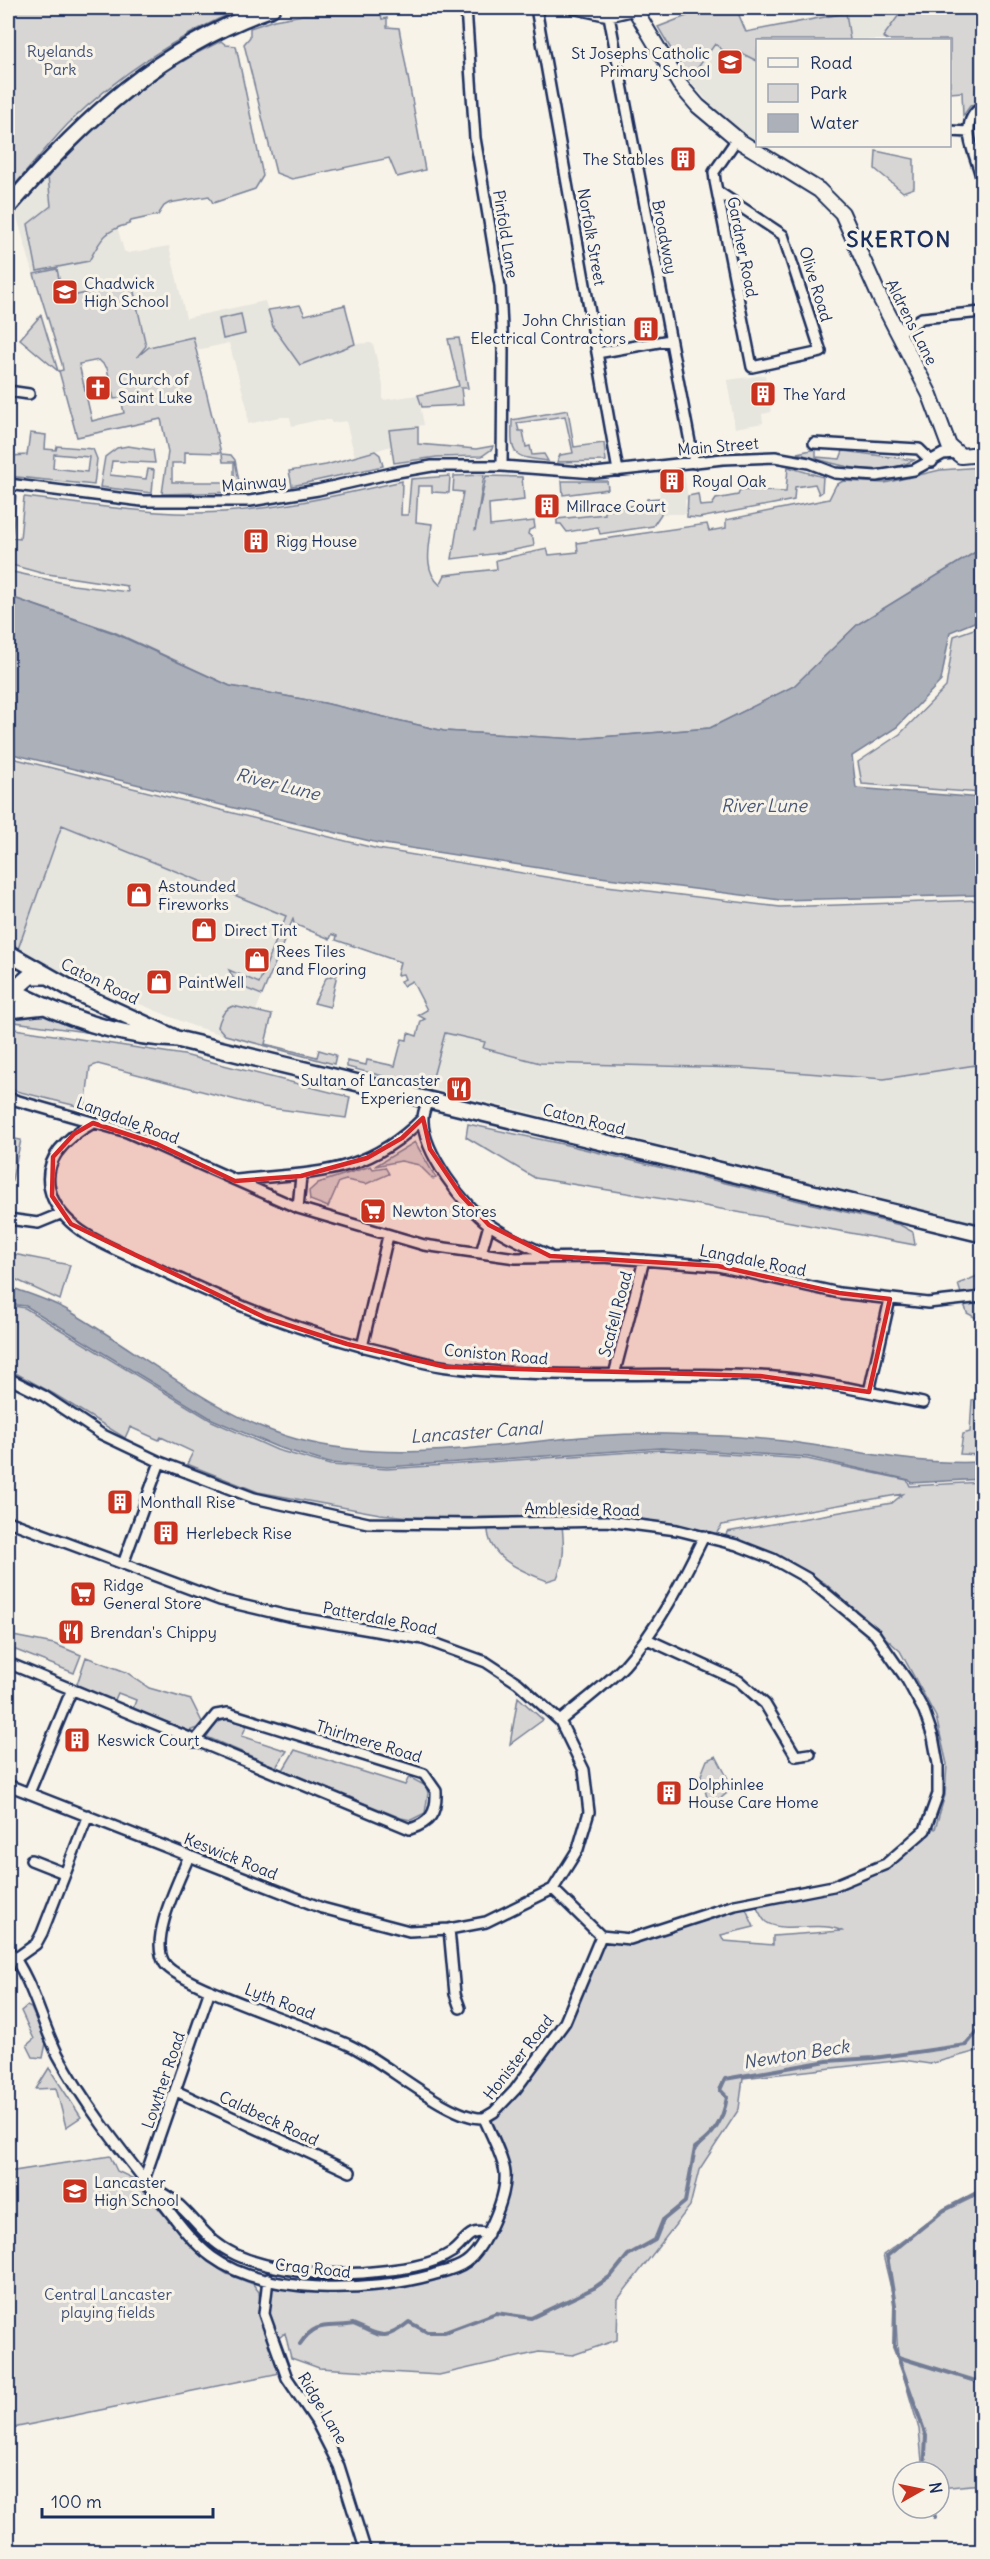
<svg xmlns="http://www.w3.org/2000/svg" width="990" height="2559" viewBox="0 0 990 2559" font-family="Delius,sans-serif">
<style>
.built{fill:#e6e5de}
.green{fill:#d7d6d4;stroke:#798299;stroke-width:1.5;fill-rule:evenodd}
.water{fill:#acb0b9;stroke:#727c95;stroke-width:1.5}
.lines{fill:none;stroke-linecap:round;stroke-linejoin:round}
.stream{stroke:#727c95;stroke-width:4}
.street-casing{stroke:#1b2f5e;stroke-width:14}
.secondary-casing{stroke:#1b2f5e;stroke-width:18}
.primary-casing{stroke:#1b2f5e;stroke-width:20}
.street{stroke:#f7f3e8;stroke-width:9}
.secondary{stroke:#f7f3e8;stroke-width:14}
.primary{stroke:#f7f3e8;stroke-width:15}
.marked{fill:#d62828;fill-opacity:0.2;stroke:#d62828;stroke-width:4.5;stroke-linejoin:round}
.labels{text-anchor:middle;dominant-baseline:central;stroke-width:6;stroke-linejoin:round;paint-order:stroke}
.park-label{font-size:16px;fill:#415076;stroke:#f7f3e8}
.poi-label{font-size:16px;fill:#1b2f5e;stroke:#f7f3e8;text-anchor:start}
.street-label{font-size:16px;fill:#1b2f5e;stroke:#f7f3e8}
.water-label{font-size:18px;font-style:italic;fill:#465679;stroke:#f7f3e8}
.district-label{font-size:22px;font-weight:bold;letter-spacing:1.5px;fill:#1b2f5e;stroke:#f7f3e8}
</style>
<rect width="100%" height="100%" fill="#f7f3e8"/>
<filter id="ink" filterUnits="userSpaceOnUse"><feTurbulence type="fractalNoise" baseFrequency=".0167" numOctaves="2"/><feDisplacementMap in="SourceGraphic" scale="12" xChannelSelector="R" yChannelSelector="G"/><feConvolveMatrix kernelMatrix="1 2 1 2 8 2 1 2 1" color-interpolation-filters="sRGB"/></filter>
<g filter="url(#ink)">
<path class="built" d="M845,8H982L950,40H758L757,142L719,114L689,80L716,42L810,18L845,13Z
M90,131L124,251L128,253L169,246L186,318L265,301L273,327L300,365L355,344L370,343L373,344L383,385V400L418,395L424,425L389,430L391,446L355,457L346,421L332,423L330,420H318L292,426L290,417H279L248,424L247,407L229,343L197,350L193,336L146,346L132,283L42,303L16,214Z
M765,375L771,412L762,414L763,423L735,428L727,380Z
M684,472L688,499L685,500L686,514H660L659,475Z
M61,825L293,919L255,1013L254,1044L193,1026L60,971L18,949Z
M444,1033L485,1043L484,1048L540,1063L741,1068L884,1079L982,1064V1224L430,1088Z"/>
<path class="green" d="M8,8H243C179,35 119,74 68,124C47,146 28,170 8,193Z
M686,8H736L746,32L846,13L850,40H758L757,61L741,53L735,60L715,44L689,80L658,27L689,15Z
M904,8H982V99L970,106L963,116L962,92L950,93V40H888L883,37Z
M303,15H381L382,19L387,18V27L399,28L425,170L397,177L389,158L292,179L276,173L244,44L250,37V28L274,20Z
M221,41L226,45L236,46L263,176L255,189L213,203L209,196L169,203L164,206L158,215L131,221L129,224C105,230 101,239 89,261L37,271L28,224L51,206L48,177C98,121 152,73 221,41Z
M876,151L914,159V188L903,192L875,169Z
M57,269L63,298L132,283L146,346L137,357L149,347L193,337L221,453L185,452V463H172V482H234V462H223L222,454L231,455L235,460L241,492L162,494L168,452L161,419L77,437L59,371L63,370L62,364L34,274ZM99,360L107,368L114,399L121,398L124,413L92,421L79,364Z
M300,305L305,315L345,305L355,344L300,365L273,327L268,310Z
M241,314L245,334L223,339L219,319Z
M41,315L58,371L20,339Z
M459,338L468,388H461L463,405L422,407L418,395L459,386L448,339Z
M568,410L574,447L604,443L606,461L557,462L560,455L573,453L565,416L517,423L519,431H523L526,447L530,446L532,455L544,454L548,461C511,457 511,455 512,420Z
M418,427V444L476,449L493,446L492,449L482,456L437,457L394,463L389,430Z
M30,433L46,435L45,449L56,450L57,446L93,449L97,459L94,485L8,476L11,456L27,455ZM54,454L89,457L87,472L53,468Z
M128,446L153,450L155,463L112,461L110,475L146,479L148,469L154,470L152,493L100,487L105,457L117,448Z
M816,449V457L840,459L843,451L914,460C878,480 834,464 797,453Z
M375,451L380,455L383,466L292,486L289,471L326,465Z
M788,467L823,477L822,492L819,494L815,484L795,487L794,500L699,518L687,517L688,496L698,494L700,506L712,505L716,499L738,495L740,490L786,492Z
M982,467V548L858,624L794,686L710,728L577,739L444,731L324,703L230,686L114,632L8,596V571L73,585L128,592L127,586L41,573L8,564V495L16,496L12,538L20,539L24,497C74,503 125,511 175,513C253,515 326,498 402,481L401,515H408L411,479L450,476L449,493L432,492V486H418L416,522L432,524C430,545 422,569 440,585L445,575L497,569L496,560L547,549L549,555L578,552L577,543L707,524L709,531L726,528V520L829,499L836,485L843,481L885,483L940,470Z
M484,475L475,531L486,476L522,477L524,500L489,504L490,526L534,521L535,528L529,530L528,534L533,538L534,546L500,553L452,559L463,492L453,491L454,476Z
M562,481H607L608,489L563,495Z
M659,498L661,514L653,526L600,534L598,527L567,532L561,524H557V519L605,514L604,504L609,503L610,510L646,503L647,499Z
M982,626V793L862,784L858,762L900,734L946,687L954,636Z
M8,757L378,849L582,883L780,907L982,900V1064L884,1079L741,1068L540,1063L483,1048L485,1042L445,1033L430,1088L347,1067V1061L366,1065L367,1060L395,1066L402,1039L407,1040L408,1033L417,1036L421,1021L425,1019L418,1015L427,1010L412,981L403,986L400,981L405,979L403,974L397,975L400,962L336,940L337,936L332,934L330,939L294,924L293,919L262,995L237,985L229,970L259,983L286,916L62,825L18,949L8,942Z
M337,974L330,1007L314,1003L326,978Z
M233,1006L272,1015L265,1044L317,1057L319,1050L336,1055L334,1064L225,1035L218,1027C220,1018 224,1009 233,1006Z
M26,1012L53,1017L93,1031L92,1033L8,1021V1015Z
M8,1028L184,1055L350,1097L346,1118L263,1107L98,1064L90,1067L85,1108L8,1089Z
M468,1124L567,1145L900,1225L913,1232L915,1245L694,1204L535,1178L466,1137Z
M9,1138L21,1140L11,1184L8,1183Z
M415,1142L436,1178L433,1179L419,1165L401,1161L375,1166Z
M371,1166L373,1169L385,1167L389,1174L366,1184L346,1180L339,1182L328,1207L310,1200L309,1191L318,1183Z
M8,1253L70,1265L60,1300L8,1276Z
M982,1267V1329L980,1320L967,1313L958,1284L980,1275Z
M8,1305L25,1308L212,1421L277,1450L330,1465L387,1469L661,1450L807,1459L907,1480L910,1486L982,1482L981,2050L930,2064L903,2060L743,2078L739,2109L699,2170L690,2206L618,2299L617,2340L573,2355L539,2352L439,2375L319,2368L291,2358L285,2333L274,2342L264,2314L268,2279L364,2288L466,2262L488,2234L505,2173L484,2118L494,2112L558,2030L601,1936L631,1939L745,1907L754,1927L721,1935L724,1941L773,1945V1936L842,1931C822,1920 783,1934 766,1922C762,1919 759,1911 756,1906L833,1889L875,1871L902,1858L931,1827L935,1829L945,1795L947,1764L936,1717L900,1651L825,1583L772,1554L725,1539L727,1532L892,1503L903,1494L722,1525L716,1534L675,1525L607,1516L420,1518L380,1514L258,1492L187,1464L193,1452L161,1437L159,1440L130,1427L125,1438L54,1394L8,1369Z
M982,1397V1455L960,1454L963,1434L970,1432L972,1400Z
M562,1525C564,1545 565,1559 557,1578L547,1581C523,1571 487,1559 488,1527Z
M8,1635L54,1644L81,1655L74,1673L8,1647Z
M86,1657L126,1672L149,1688L191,1700L202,1722L197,1728L189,1731L133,1709L136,1700L118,1693L114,1702L76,1687Z
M518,1697L543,1720L510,1744Z
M226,1719L247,1725L242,1736L287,1751L276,1767L207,1737L216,1723Z
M295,1750L405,1785L409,1777L426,1786L428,1793L425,1813L411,1820L401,1818L283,1770Z
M716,1756L733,1788L721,1798L708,1801L701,1775L707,1760Z
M27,2006L31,2008L46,2043L43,2058L33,2057L27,2045L34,2039L21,2011Z
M49,2068L81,2117L66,2127L56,2088L36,2089Z
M110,2156L117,2171L134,2179L189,2245L208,2262L227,2274L253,2284L259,2292L261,2314L280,2373L8,2429V2172Z
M982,2193V2484L939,2488V2472H923L919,2429L898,2357L895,2305L883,2255L939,2214Z"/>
<path class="water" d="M982,548V619L950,632L941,681L897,727L852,756L856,788L982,798V895L780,900L584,875L378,843L8,753V596L114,633L230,686L324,703L444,731L577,739L710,728L794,686L858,624Z
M8,1286C28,1294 50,1300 69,1311C141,1352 216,1417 296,1439C417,1472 544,1430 667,1434C713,1435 760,1437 805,1444C867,1453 919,1465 982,1462V1479L911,1483L909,1480L808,1457L661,1448L387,1467L329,1463L277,1447L212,1419L26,1306L8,1304Z"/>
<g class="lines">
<path class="stream" d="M982,2190L944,2210L887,2256L895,2305L894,2347L898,2357L982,2383
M300,2344C317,2319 329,2329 353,2324C380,2335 383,2343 409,2322L427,2332H445L496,2313L531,2318L594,2288L611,2276L628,2255L655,2240L663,2220L685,2202L695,2148C714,2135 723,2121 727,2097L720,2090L725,2079L827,2061L874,2058L966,2045L982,2026
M898,2357L926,2436L924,2472
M932,2508L935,2517"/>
<defs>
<path id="street" d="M466,8L475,138L500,286L503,350L502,466
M536,8L618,471
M572,8L609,16L635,10
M609,16L694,463
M982,107C954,125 979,158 982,182
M950,131L969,132
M717,191L783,235L821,352L752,367L715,181L714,172L737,139
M898,332L922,318L982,312
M597,353L670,340
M8,391L29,394
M814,443L919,449L932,462
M8,484L142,501H250L318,490L392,473L432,466H502L595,473L723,459L775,457L809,463L835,473L876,476L914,470L943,454L955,453
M8,1098L127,1132L298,1208L424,1245L516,1258L603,1257L718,1266L839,1293L928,1303L982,1297
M428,1100C426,1106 423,1112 423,1118C421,1150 465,1208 490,1225C508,1238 529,1246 548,1255
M93,1123C64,1139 38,1163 53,1199C69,1235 118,1250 152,1266C232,1304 302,1333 389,1353C408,1358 428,1365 448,1367C551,1380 655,1371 758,1376C810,1378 871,1393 923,1403
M237,1180C312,1172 365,1177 423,1118
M298,1208L301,1176
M8,1219L38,1223L60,1214
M481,1253L489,1225
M362,1347L388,1236
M614,1375L644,1260
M8,1378L44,1396L101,1434L160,1462L254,1498L368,1523L470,1524L607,1521L677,1530L737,1545L773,1559L807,1578L875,1634L907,1680L924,1711L933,1737L938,1764V1794L925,1830L886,1864L833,1886L735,1905L630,1939L601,1936L565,2022L515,2090L494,2112L484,2118
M869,1392L890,1299
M8,1521L220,1600L288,1616L423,1639L486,1662L518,1683L560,1721L584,1770L589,1812L578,1849L553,1889L486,1922L449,1929L409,1931L322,1908L8,1785
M123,1564L160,1462
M647,1639L739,1681L765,1704L796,1756L810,1754
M8,1663L410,1829C430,1823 437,1813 436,1791L424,1774L228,1713L216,1715L194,1742
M560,1721C581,1703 605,1686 624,1666C659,1627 681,1583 704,1536
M29,1793L72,1689
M189,1856C179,1881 148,1940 165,1964C180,1986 316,2029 349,2045C383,2060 451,2121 484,2118
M31,1860L64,1873
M553,1889L601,1936
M449,1929L455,1994L460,2008
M8,1949C33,1980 40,2020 58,2055C84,2103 118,2147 152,2189C170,2211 188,2239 212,2257C265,2296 371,2292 432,2275C442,2272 457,2269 466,2262C485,2248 507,2197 505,2173C504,2159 490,2132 484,2118
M15,1959L36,1944L42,1933L88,1815
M176,2091L350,2172
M144,2180L210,1990
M152,2189C179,2197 194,2224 214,2241C248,2270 320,2276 363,2273C391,2270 428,2268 452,2252C466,2242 468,2227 488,2234
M268,2279L264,2314L287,2378L316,2421L339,2466L366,2552"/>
<path id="secondary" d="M634,8L680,85L698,106L741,142L819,190L842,213L880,298L930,395L949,446L961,456L982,454"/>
<path id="primary" d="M8,207C84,119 160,47 272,8
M8,953L82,995L173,1037
M8,988C60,1016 118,1037 177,1039L982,1234
M8,995L30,976H48
M8,1010L45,1006"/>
</defs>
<use href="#street" class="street-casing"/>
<use href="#secondary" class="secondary-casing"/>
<use href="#primary" class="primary-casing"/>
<use href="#street" class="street"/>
<use href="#secondary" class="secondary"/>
<use href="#primary" class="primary"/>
</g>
</g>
<path class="marked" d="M423,1118L430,1149L461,1195L489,1225L550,1256L718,1266L839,1293L890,1299L869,1392L760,1376L446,1367L347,1344L266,1318L71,1224L52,1196L53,1157L74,1134L93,1123L157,1144L235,1181L301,1176L367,1158L402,1138Z"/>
<defs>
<symbol id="school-square" viewBox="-11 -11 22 22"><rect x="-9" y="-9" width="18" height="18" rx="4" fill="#c8321e" stroke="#f7f3e8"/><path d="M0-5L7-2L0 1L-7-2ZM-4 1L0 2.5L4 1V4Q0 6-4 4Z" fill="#fff"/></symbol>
<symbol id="building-square" viewBox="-11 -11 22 22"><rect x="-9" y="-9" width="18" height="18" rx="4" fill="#c8321e" stroke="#f7f3e8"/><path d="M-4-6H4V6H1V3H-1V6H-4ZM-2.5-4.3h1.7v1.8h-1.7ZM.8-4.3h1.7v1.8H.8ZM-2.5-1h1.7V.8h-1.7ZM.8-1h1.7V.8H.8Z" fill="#fff"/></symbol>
<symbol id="church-square" viewBox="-11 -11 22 22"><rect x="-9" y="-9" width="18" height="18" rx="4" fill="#c8321e" stroke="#f7f3e8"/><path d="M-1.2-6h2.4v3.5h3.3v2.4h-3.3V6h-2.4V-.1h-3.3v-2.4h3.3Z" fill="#fff"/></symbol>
<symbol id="shop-square" viewBox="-11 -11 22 22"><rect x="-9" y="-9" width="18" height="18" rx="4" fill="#c8321e" stroke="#f7f3e8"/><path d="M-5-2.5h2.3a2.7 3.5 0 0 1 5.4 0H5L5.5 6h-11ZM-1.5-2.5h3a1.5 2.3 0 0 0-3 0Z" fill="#fff"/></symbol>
<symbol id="restaurant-square" viewBox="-11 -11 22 22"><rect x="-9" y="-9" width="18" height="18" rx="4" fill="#c8321e" stroke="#f7f3e8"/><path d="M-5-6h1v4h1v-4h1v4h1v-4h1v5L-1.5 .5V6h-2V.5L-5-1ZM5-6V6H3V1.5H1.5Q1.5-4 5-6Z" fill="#fff"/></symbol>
<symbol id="supermarket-square" viewBox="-11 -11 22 22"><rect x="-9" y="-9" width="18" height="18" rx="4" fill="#c8321e" stroke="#f7f3e8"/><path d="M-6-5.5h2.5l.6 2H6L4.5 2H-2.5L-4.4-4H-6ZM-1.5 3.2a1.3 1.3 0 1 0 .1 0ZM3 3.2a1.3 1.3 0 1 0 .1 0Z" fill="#fff"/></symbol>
</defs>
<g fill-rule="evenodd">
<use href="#school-square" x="715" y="47" width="30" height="30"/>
<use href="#building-square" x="668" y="144" width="30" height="30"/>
<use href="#school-square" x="50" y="277" width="30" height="30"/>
<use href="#building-square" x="631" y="314" width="30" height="30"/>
<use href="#church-square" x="83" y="373" width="30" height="30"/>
<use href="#building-square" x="748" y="379" width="30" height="30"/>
<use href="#building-square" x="657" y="466" width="30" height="30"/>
<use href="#building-square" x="532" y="491" width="30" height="30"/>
<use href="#building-square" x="241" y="526" width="30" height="30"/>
<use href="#shop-square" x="124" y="880" width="30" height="30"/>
<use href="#shop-square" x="189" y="915" width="30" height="30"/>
<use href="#shop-square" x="242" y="945" width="30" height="30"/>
<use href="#shop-square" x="144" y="967" width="30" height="30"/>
<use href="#restaurant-square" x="444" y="1074" width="30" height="30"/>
<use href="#supermarket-square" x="358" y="1196" width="30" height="30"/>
<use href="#building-square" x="105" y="1487" width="30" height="30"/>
<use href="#building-square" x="151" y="1518" width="30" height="30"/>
<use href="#supermarket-square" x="68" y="1579" width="30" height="30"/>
<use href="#restaurant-square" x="56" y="1617" width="30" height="30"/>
<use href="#building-square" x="62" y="1725" width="30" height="30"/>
<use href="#building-square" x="654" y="1778" width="30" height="30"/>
<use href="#school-square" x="60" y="2176" width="30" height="30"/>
</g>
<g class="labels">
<g class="park-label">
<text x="60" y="51">Ryelands<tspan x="60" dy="18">Park</tspan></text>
<text x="108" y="2294">Central Lancaster<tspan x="108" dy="18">playing fields</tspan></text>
</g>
<g class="poi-label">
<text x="710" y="53" text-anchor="end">St Josephs Catholic<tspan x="710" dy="18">Primary School</tspan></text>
<text x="664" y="159" text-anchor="end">The Stables</text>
<text x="84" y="283">Chadwick<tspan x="84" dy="18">High School</tspan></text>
<text x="626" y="320" text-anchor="end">John Christian<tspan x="626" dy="18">Electrical Contractors</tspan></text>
<text x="118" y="379">Church of<tspan x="118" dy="18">Saint Luke</tspan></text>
<text x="783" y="394">The Yard</text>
<text x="692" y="481">Royal Oak</text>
<text x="566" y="506">Millrace Court</text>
<text x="276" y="541">Rigg House</text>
<text x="158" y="886">Astounded<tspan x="158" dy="18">Fireworks</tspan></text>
<text x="224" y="930">Direct Tint</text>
<text x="276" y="951">Rees Tiles<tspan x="276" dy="18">and Flooring</tspan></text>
<text x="178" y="982">PaintWell</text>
<text x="440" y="1080" text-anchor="end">Sultan of Lancaster<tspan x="440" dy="18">Experience</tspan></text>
<text x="392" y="1211">Newton Stores</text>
<text x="140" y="1502">Monthall Rise</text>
<text x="186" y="1533">Herlebeck Rise</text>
<text x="103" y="1585">Ridge<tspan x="103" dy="18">General Store</tspan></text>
<text x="90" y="1632">Brendan's Chippy</text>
<text x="97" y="1740">Keswick Court</text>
<text x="688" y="1784">Dolphinlee<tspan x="688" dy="18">House Care Home</tspan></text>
<text x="94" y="2182">Lancaster<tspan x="94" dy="18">High School</tspan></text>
</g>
<g class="street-label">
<text transform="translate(506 234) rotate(81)">Pinfold Lane</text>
<text transform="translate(592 237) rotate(80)">Norfolk Street</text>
<text transform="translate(665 237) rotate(79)">Broadway</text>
<text transform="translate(743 247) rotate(79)">Gardner Road</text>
<text transform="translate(816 284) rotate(73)">Olive Road</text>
<text transform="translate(912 322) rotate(63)">Aldrens Lane</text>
<text transform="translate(718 446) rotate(-5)">Main Street</text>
<text transform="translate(254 483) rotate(-5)">Mainway</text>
<text transform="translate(100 981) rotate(26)">Caton Road</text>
<text transform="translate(584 1119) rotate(14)">Caton Road</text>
<text transform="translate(128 1120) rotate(20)">Langdale Road</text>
<text transform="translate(753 1260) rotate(11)">Langdale Road</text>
<text transform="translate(615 1314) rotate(-75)">Scafell Road</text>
<text transform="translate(496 1354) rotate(5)">Coniston Road</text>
<text transform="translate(582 1509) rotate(1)">Ambleside Road</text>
<text transform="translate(380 1618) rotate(11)">Patterdale Road</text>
<text transform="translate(369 1741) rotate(17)">Thirlmere Road</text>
<text transform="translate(231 1856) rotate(22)">Keswick Road</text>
<text transform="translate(280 2001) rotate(21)">Lyth Road</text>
<text transform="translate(518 2057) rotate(-52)">Honister Road</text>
<text transform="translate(163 2080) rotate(-71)">Lowther Road</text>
<text transform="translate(269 2118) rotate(25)">Caldbeck Road</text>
<text transform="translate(313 2268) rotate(6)">Crag Road</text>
<text transform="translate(323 2408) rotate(59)">Ridge Lane</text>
</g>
<g class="water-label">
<text transform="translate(278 784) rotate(14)">River Lune</text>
<text x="764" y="805">River Lune</text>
<text transform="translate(476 1432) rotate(-4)">Lancaster Canal</text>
<text transform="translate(796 2054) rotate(-9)">Newton Beck</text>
</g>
<g class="district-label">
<text x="899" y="239">SKERTON</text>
</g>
</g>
<rect width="990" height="2559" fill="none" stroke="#f7f3e8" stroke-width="30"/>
<rect x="15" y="15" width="960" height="2529" fill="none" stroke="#1b2f5e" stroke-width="2" filter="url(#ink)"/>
<rect x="756" y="39" width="195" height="108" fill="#f7f3e8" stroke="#9fa5b1" stroke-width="1.5"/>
<rect x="768" y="58" width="30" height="9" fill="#f7f3e8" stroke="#9fa5b1" stroke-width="1.5"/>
<text x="810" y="69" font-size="18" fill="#1b2f5e">Road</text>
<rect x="768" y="84" width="30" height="18" fill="#d7d6d4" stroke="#9fa5b1" stroke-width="1.5"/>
<text x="810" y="99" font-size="18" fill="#1b2f5e">Park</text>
<rect x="768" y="114" width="30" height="18" fill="#acb0b9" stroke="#9fa5b1" stroke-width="1.5"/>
<text x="810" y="129" font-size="18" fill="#1b2f5e">Water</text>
<g transform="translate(921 2490) rotate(81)"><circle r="28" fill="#f7f3e8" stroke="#9fa5b1" stroke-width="1.5"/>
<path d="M0-4.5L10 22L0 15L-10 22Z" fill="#c8321e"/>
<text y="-9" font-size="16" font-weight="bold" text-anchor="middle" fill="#1b2f5e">N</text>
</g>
<path d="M42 2508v9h171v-9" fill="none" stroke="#1b2f5e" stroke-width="3"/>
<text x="51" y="2508" font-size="18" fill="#1b2f5e" stroke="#f7f3e8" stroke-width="4.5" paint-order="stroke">100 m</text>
</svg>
